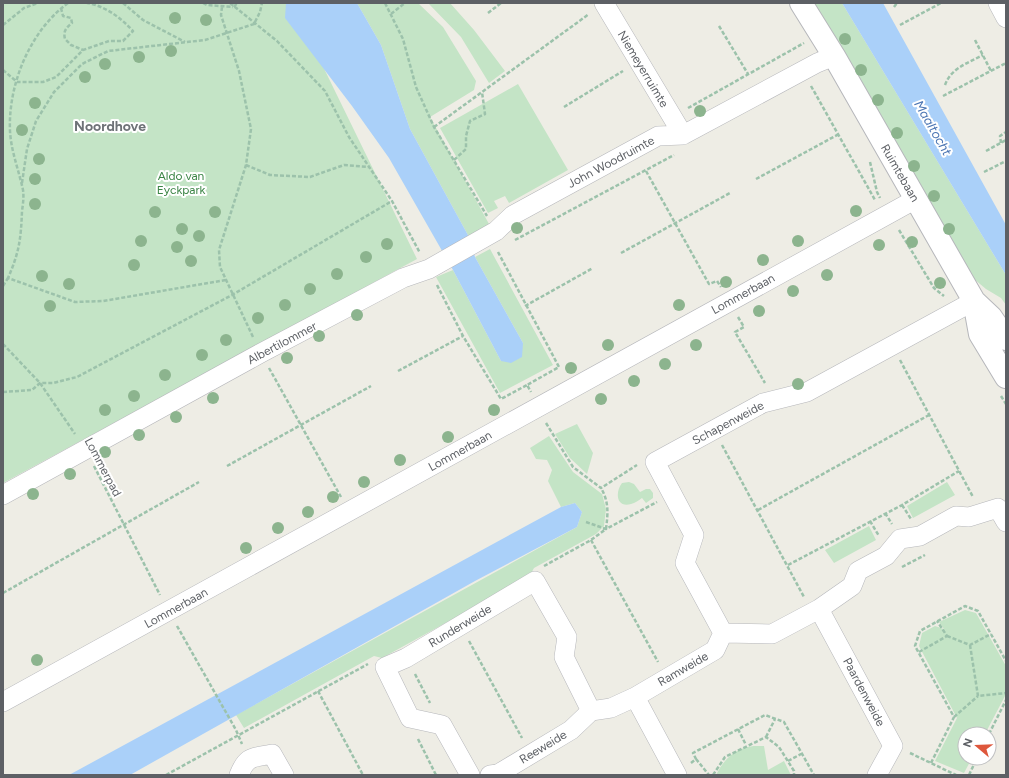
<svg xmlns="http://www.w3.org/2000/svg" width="1009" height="778" viewBox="0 0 1009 778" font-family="Figtree,sans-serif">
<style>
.green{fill:#c4e4c6}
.water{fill:#aad0f9}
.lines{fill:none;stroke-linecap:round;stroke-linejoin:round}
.minor-casing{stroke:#b6b7bb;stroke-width:20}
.tertiary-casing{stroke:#b6b7bb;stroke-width:24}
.path{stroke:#9cc2ab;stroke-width:2.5;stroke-dasharray:4 2;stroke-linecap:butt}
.minor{stroke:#fff;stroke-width:19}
.tertiary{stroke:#fff;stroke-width:22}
.tree{fill:#8cb48e}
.labels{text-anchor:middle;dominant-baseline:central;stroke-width:4;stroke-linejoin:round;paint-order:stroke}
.street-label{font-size:12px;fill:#5d6065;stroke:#fff}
.park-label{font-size:12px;fill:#3c8546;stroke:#fff}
.water-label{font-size:13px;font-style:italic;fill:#4b75b3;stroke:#fff}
.quarter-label{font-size:14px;font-weight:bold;fill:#6e7277;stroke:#fff}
</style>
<rect width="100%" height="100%" fill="#eeede5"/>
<path class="green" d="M3,3H292L417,259L3,483Z
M357,3H418L443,27L476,81L474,90L430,117L489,224L469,237L410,129L381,45Z
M428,3H450L474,30L505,71L489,83L461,37Z
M814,3H842L1006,275V305L1001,298L986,289L974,279L933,217Z
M518,84L568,170L509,203L505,196L494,201L498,208L488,213L440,128Z
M490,249L553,365L500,393L436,277L453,270L501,361L523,343L475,257Z
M577,424L593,453L587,474L570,458L555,434Z
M549,436L573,472L602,494L606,509L604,526L596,534L534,568L529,577L382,658L374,656L244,728L236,715L577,527L582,512L575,503L561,507L548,481L552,470L547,460L536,459L530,448Z
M629,482L634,484L640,492L646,489H650L653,493V498L646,503L642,498C639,500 635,503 631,504C616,508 615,492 622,483Z
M947,482L955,495L913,518L907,506Z
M869,526L876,540L834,563L825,550Z
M965,610L976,613L1006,666V694L985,734H965V758H972L964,773L935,761L957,718L919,646L922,633L935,626L944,629L939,622Z
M754,746H764L768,770L784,761L791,775H716C724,759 735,748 754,746Z"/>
<path class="water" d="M286,3H357L381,45L410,129L469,237L475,257L523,343L522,357L511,363L501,361L453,270L389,158L352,106L285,18Z
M842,3H883L1006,225V275Z
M575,503L582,512L577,527L475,581L130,775H69L561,507Z"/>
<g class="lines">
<defs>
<path id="minor" d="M604,3L683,135
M998,3L1006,18
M3,495L261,353L403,278L429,269L496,231L513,215L658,136L683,135L817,63L834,56
M819,609L893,746L877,775
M723,633L685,563L694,535L655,462L763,403L807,392L974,301
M723,633L772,634L819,609L852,586L858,571L886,556L900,539L920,536L956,516L969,517L998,508L1006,522
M635,697L677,775
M3,702L916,199
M591,711L611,708L635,697L715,650L723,633
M239,775C247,755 253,758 272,754L284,775
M470,775L442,725L410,718L385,667L406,658L535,581L567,637L564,657L591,711
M490,775L498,774L571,730L591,711"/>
<path id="tertiary" d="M801,3L834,56L974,301L991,317L1006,339
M974,301L980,334L1006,377"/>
</defs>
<use href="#minor" class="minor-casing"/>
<use href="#tertiary" class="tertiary-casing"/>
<path class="path" d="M68,3C30,31 8,84 10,131C11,151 19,171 23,190C24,197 23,204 22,211C21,239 19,253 8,278L75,302L103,301L226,280
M123,3L143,20L185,42
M203,3L207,5L233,7
M230,3L277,41L325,91L349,137L392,201L420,253
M385,3L403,39L416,87L434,127L487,216
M222,7L221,15L239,71L251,129L246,165L219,250L220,267L253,337
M234,7L237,3
M894,7L897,3
M61,8L63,16L71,18L72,23C66,28 63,31 65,39L71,45L83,50
M488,13L501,3
M391,14L405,3
M3,25L24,8L38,3
M900,25L941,3
M719,26L748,74
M975,40L991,71
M3,70L17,82H43L56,77L83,50L109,41H123L133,31C120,17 105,6 87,3
M945,85C951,68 968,63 983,55
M811,86L875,200
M943,96L1006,63
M564,107L623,71
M688,108L804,43
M434,127L589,14
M1001,143L1000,136L1006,132
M986,151L1006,140
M454,160L466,149V136L470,121L485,114L482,92
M870,162L877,192L880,198
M246,165L270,175L310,177L344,165L369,167
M646,171L709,284L717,281L721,287
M984,172L1006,161
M756,179L839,134
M22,183L27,149L36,121L54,92L82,64L108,51L205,40L254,24L260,12L262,3
M899,230L934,288L944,296
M515,240L674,155
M498,252L559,367L527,385L531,392
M621,253L730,193
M437,285L463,336L501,399L527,385
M3,286L8,278
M525,306L593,268
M738,317L744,327L735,332L765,383
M3,344L40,383L75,434
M900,360L973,497
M269,368L341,497
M398,371L463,336
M3,392L32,390L40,383H53L77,377L232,295L392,201
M1001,396L1006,404
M546,423L573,467L601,488L637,465
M722,445L804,597
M94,466L160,595
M227,466L371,386
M902,505L911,519
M758,510L929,415
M885,513L892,524
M870,521L879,536
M586,522L606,529L657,502
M591,540L658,662
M788,565L902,505L959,471
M544,566L591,540L606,529C608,513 609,502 601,488
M902,567L925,555
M3,593L199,482
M177,626L236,730L242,744
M947,636L970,645L991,634
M469,641L522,738
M970,645L978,696L1006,693
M919,652L947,636L937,621
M415,674L430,703
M318,691L363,775
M954,717L978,696
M738,729L746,745
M989,734L1006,700
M766,737L775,719
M418,739L436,775
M910,753L956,775
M696,759L709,775
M788,761L801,754
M691,763L696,759L693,753L765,715L784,722L814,775
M931,763L954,717L915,646L920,631L965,606L978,611L1006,661
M166,775L368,664
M713,775L725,757L766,737L779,747L794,771V775
M969,775L977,758"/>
<use href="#minor" class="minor"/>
<use href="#tertiary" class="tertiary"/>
</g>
<g class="tree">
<circle cx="175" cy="18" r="6"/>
<circle cx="206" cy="20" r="6"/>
<circle cx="845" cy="39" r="6"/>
<circle cx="171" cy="51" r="6"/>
<circle cx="139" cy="57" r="6"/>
<circle cx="105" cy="64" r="6"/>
<circle cx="861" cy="70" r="6"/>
<circle cx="85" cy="77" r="6"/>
<circle cx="878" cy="100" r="6"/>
<circle cx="35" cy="103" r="6"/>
<circle cx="700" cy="111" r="6"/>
<circle cx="22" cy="130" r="6"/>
<circle cx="897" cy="133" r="6"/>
<circle cx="39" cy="159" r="6"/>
<circle cx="914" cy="166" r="6"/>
<circle cx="35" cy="179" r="6"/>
<circle cx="934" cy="196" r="6"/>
<circle cx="35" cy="204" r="6"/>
<circle cx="856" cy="211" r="6"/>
<circle cx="155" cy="212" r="6"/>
<circle cx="215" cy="212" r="6"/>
<circle cx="517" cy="228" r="6"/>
<circle cx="182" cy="229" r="6"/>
<circle cx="949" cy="229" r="6"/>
<circle cx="199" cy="236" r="6"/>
<circle cx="141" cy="241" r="6"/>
<circle cx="798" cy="241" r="6"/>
<circle cx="912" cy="242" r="6"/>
<circle cx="387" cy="244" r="6"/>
<circle cx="879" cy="245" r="6"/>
<circle cx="177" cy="247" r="6"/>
<circle cx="366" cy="257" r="6"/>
<circle cx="763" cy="260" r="6"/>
<circle cx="191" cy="261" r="6"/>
<circle cx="134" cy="265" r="6"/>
<circle cx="337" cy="274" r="6"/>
<circle cx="827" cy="275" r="6"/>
<circle cx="42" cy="276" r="6"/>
<circle cx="726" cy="282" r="6"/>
<circle cx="940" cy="283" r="6"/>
<circle cx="69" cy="284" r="6"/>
<circle cx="310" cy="289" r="6"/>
<circle cx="793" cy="291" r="6"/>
<circle cx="285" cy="305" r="6"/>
<circle cx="679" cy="305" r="6"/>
<circle cx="50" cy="306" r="6"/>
<circle cx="759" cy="311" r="6"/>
<circle cx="357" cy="315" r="6"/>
<circle cx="258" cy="318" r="6"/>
<circle cx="319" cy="336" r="6"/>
<circle cx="226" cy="340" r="6"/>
<circle cx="608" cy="345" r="6"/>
<circle cx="696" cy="345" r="6"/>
<circle cx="202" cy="355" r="6"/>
<circle cx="287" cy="358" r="6"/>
<circle cx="665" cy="364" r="6"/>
<circle cx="571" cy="368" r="6"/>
<circle cx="165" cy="375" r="6"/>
<circle cx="634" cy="381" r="6"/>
<circle cx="798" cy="384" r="6"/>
<circle cx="134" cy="396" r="6"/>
<circle cx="213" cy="398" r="6"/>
<circle cx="601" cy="399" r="6"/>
<circle cx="105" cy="410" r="6"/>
<circle cx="494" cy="410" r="6"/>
<circle cx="176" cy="417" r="6"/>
<circle cx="139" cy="435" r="6"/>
<circle cx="448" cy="437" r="6"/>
<circle cx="105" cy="452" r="6"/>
<circle cx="400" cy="460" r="6"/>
<circle cx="70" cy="474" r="6"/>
<circle cx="364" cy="482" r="6"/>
<circle cx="33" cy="494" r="6"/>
<circle cx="333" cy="497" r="6"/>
<circle cx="308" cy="512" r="6"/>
<circle cx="278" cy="528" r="6"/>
<circle cx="246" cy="548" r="6"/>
<circle cx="37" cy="660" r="6"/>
</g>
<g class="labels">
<g class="street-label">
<text transform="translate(643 69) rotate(59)">Niemeyerruimte</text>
<text transform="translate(611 162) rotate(-28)">John Woodruimte</text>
<text transform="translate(900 173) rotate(60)">Ruimtebaan</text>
<text transform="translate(743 294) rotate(-29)">Lommerbaan</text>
<text transform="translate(282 343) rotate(-28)">Albertilommer</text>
<text transform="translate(728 423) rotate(-28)">Schapenweide</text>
<text transform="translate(460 451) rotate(-29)">Lommerbaan</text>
<text transform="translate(103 467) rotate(62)">Lommerpad</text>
<text transform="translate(176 608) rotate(-29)">Lommerbaan</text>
<text transform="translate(460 626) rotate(-31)">Runderweide</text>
<text transform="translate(683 669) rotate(-30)">Ramweide</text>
<text transform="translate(864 692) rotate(62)">Paardenweide</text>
<text transform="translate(543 747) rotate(-31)">Reeweide</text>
</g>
<g class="park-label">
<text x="181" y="176">Aldo van<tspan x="181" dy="14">Eyckpark</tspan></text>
</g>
<g class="water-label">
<text transform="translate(933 128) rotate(60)">Maaltocht</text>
</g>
<g class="quarter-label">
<text x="110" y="126">Noordhove</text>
</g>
</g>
<rect width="1009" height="778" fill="none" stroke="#5d6065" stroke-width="8"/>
<g transform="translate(977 746) rotate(289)"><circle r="19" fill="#ffffff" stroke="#bebfc1"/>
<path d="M0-3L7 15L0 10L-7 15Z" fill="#de573c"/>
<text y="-6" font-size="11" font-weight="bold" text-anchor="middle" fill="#5d6065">N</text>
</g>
</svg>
